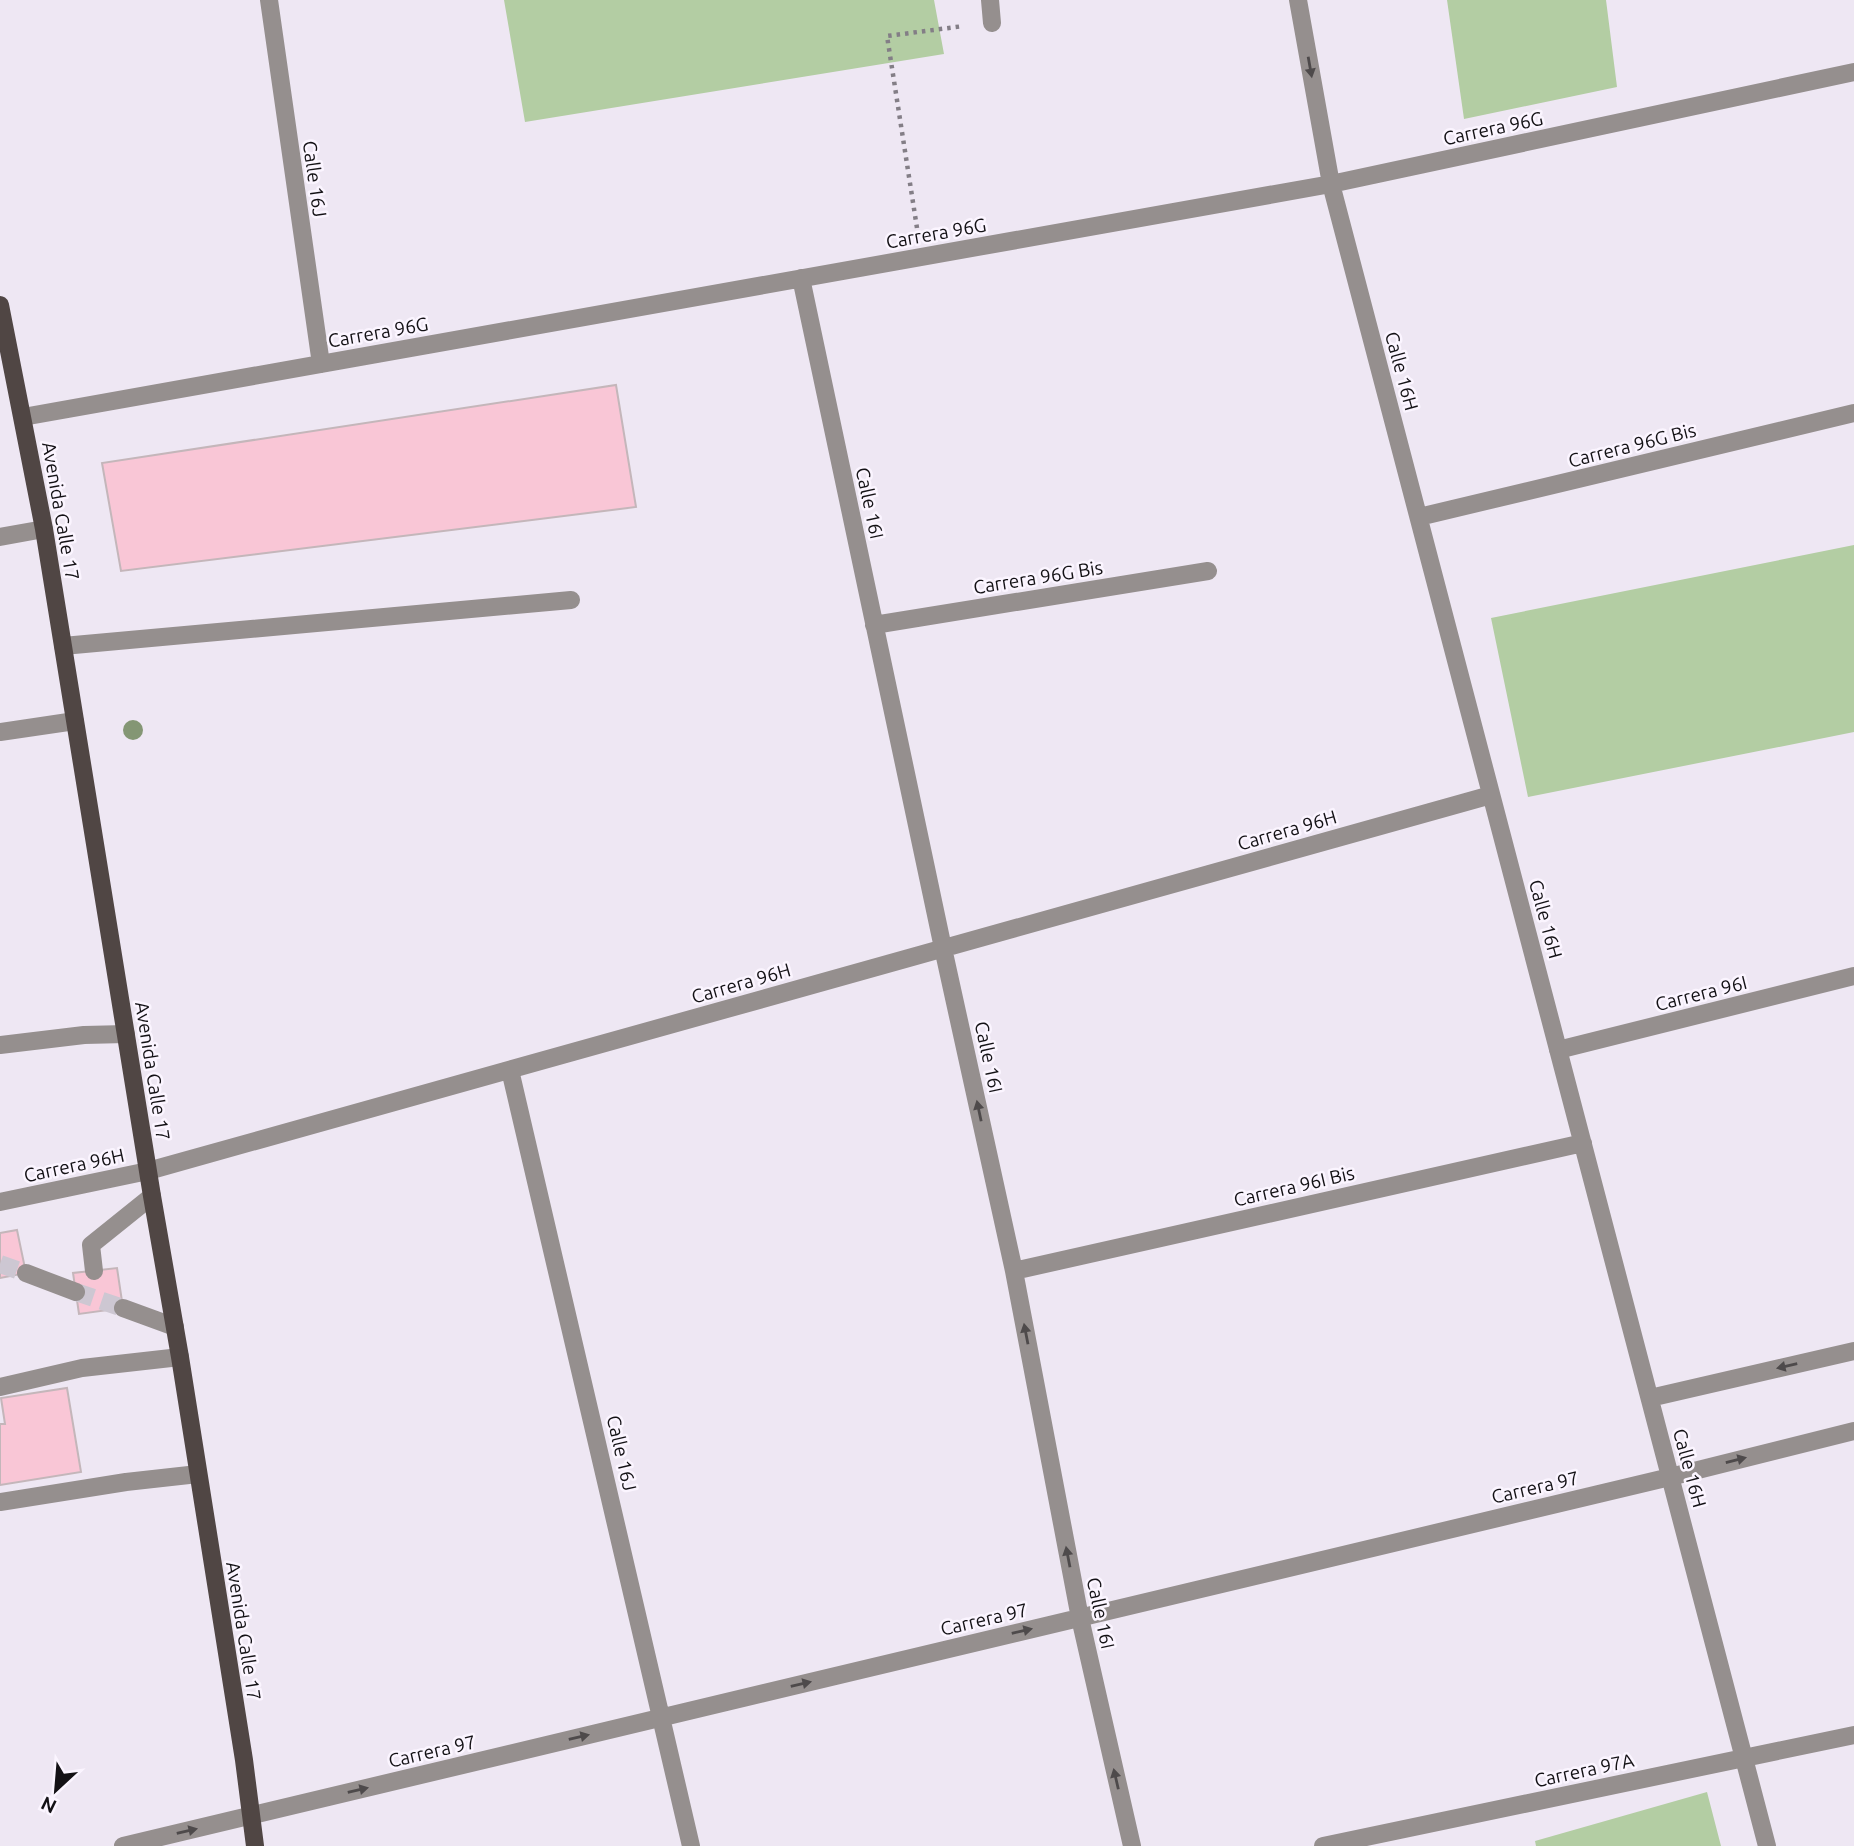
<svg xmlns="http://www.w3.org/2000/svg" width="1854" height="1846" viewBox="0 0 1854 1846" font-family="Ubuntu,sans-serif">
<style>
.green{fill:#b3cda3}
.building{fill:#f9c6d6;stroke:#c4b6ba;stroke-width:2}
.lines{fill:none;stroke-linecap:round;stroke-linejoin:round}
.minor-tunnel{stroke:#cdc7d2;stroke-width:18;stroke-dasharray:18 9;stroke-linecap:butt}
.path{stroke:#837e86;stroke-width:4.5;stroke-dasharray:3.5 5;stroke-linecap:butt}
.minor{stroke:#958f8e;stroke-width:18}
.major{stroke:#504644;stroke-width:18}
.tree{fill:#849674}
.oneway{fill:#4e4a4b}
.labels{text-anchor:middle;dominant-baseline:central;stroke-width:5;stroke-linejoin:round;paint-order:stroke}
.street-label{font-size:19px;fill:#131115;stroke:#fbf5ff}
</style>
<rect width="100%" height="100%" fill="#eee7f3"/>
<path class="green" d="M504,0H934L944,54L525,122Z
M1447,0H1606L1617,87L1464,119Z
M1854,545V732L1528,797L1491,618Z
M1707,1792L1721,1846H1536L1535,1841Z"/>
<path class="building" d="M616,385L636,507L121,571L102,463Z
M17,1230L26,1273L0,1278V1233Z
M117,1268L123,1308L79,1314L73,1273Z
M67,1388L81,1472L0,1485V1424H5L1,1398Z"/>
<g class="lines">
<path class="minor-tunnel" d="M0,1264L26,1273
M76,1292L123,1308"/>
<path class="path" d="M917,228L887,36L964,26"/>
<path class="minor" d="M269,0L321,364
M990,0L992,23
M1298,0L1331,184L1767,1846
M801,278L943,948L1014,1271L1080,1618L1132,1846
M23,417L1331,184L1854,72
M1419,517L1854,413
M0,537L44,529
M874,625L1208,571
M63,646L571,600
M0,732L75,721
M0,1045L84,1035L126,1034
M1558,1050L1854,976
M510,1070L691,1846
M0,1202L148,1171L1491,795
M94,1271L91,1245L152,1196
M1014,1271L1583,1143
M26,1273L76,1292
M123,1308L175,1327
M0,1387L82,1368L180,1357
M1650,1398L1854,1351
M0,1502L126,1482L198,1474
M123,1846L1670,1477L1854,1431
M1323,1846L1854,1735"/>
<path class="major" d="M0,305L44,529L152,1196L180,1357L244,1760L255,1846"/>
</g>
<circle class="tree" cx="133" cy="730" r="10"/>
<defs><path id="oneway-solid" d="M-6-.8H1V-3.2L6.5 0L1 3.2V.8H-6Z" transform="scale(1.75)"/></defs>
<g class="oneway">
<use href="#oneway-solid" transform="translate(1310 67) rotate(80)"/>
<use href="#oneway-solid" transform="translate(979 1111) rotate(-102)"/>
<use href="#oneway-solid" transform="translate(1026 1334) rotate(-101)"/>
<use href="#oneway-solid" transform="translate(1787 1366) rotate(167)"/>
<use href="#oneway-solid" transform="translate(1736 1460) rotate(-14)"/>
<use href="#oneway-solid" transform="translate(1068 1557) rotate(-101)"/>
<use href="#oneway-solid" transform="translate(1022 1631) rotate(-13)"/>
<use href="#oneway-solid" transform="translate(801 1684) rotate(-13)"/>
<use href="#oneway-solid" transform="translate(579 1737) rotate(-13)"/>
<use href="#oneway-solid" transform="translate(1116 1779) rotate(-103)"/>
<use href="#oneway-solid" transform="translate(358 1790) rotate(-13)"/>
<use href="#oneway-solid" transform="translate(187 1831) rotate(-13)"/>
</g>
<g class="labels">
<g class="street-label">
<text transform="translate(1493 128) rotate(-12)">Carrera 96G</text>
<text transform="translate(315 179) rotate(82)">Calle 16J</text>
<text transform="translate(936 233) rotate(-10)">Carrera 96G</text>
<text transform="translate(378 332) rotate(-10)">Carrera 96G</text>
<text transform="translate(1402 371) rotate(75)">Calle 16H</text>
<text transform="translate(1632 445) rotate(-14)">Carrera 96G Bis</text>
<text transform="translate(870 503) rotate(78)">Calle 16I</text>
<text transform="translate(61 511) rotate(80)">Avenida Calle 17</text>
<text transform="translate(1038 577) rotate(-9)">Carrera 96G Bis</text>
<text transform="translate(1287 830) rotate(-16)">Carrera 96H</text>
<text transform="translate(1546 919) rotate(75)">Calle 16H</text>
<text transform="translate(741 983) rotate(-16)">Carrera 96H</text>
<text transform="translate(1701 993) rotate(-14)">Carrera 96I</text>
<text transform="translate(989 1057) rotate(78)">Calle 16I</text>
<text transform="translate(153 1071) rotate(81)">Avenida Calle 17</text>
<text transform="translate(74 1165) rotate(-12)">Carrera 96H</text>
<text transform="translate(1294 1186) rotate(-13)">Carrera 96I Bis</text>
<text transform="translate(622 1453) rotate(77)">Calle 16J</text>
<text transform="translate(1690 1468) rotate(75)">Calle 16H</text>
<text transform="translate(1535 1487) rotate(-13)">Carrera 97</text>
<text transform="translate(1101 1613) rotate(78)">Calle 16I</text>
<text transform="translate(984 1619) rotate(-13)">Carrera 97</text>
<text transform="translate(244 1631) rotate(81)">Avenida Calle 17</text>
<text transform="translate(432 1751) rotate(-13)">Carrera 97</text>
<text transform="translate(1584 1770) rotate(-12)">Carrera 97A</text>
</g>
</g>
<g transform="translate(56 1790) rotate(206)" stroke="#fbf5ff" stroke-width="5" paint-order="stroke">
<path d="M0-5L12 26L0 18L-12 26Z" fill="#131115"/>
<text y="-10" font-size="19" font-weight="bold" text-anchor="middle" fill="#131115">N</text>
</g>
</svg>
